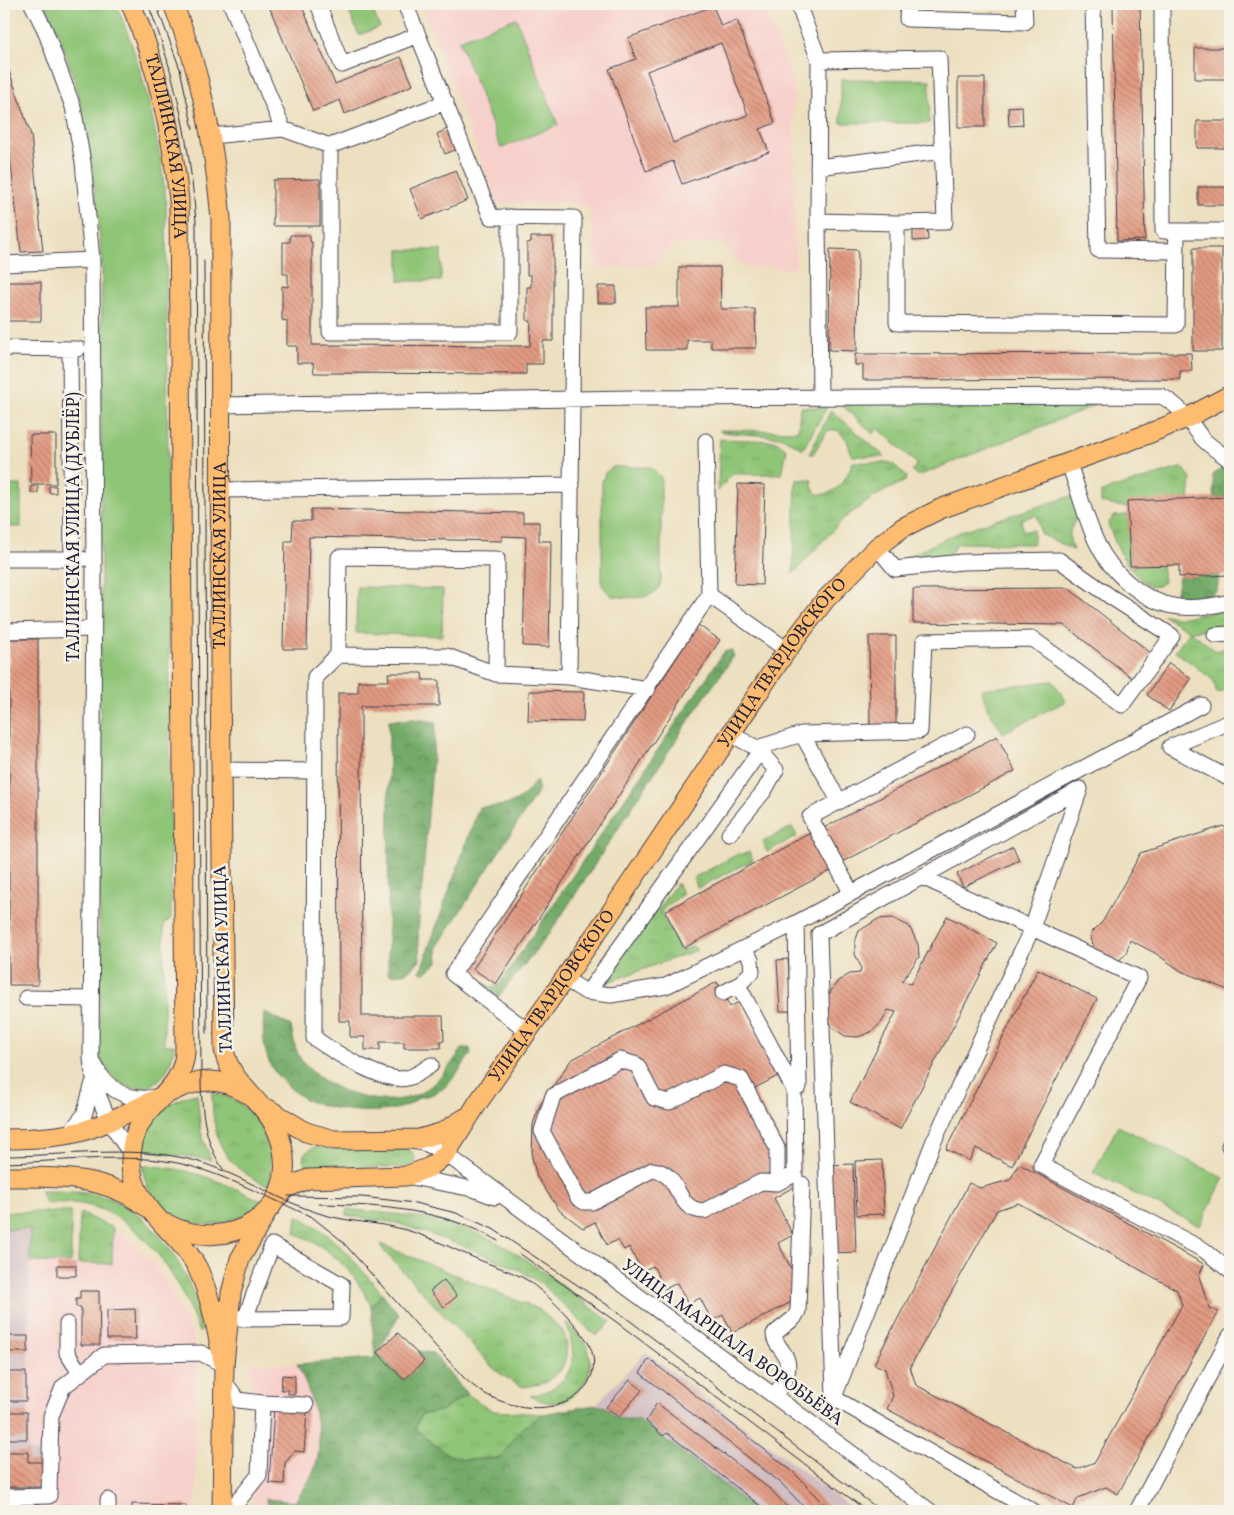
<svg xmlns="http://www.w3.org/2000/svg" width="1234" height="1515" viewBox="0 0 1234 1515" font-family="Vollkorn,serif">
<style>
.built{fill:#f7d0cb}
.industrial{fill:#d2bec2}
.grass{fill:url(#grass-tufts);stroke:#587459}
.forest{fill:url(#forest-crowns);stroke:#4a6652}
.green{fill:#8fc577;stroke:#587459}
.building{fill:url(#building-back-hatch);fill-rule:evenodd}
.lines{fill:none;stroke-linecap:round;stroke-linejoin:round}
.minor-casing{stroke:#403e4f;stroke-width:17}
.major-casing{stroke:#403e4f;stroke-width:21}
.minor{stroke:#fff;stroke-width:15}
.major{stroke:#fdbc70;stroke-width:19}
.tram{stroke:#22223b;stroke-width:1}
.labels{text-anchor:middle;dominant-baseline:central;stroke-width:5;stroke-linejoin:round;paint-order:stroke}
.street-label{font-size:18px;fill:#22223b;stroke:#f7f3e8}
</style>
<defs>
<pattern id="grass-tufts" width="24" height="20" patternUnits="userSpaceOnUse" patternTransform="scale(1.25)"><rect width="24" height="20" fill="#8fc577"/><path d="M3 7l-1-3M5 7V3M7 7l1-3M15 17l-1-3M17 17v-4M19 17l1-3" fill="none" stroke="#7ba968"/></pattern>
<pattern id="forest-crowns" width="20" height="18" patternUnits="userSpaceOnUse" patternTransform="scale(1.25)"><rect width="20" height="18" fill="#73aa68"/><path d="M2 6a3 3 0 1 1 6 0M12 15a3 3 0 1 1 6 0" fill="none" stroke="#5e8a57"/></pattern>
<pattern id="building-back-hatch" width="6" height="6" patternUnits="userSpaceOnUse" patternTransform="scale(1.25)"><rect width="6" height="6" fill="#e39b82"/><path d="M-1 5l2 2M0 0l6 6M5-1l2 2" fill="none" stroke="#b87e6c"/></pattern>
</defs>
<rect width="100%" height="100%" fill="#f7f3e8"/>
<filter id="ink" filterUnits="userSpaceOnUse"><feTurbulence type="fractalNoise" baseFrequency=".02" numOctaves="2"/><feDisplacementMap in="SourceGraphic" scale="10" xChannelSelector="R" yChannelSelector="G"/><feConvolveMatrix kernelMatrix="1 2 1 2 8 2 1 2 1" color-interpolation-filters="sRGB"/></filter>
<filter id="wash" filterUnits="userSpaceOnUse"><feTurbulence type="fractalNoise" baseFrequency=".0096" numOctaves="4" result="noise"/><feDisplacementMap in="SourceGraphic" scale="20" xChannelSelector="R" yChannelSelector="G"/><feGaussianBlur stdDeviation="1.12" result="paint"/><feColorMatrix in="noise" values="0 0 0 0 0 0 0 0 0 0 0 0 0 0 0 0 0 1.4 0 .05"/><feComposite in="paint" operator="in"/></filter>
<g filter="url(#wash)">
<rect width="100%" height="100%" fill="#ede0c0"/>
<path class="built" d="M422,4H534L537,11L557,4H763L793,80L796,269L745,267L723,243L673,245L653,265L597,268L590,207L580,206L574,202L497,204Z
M113,1228L131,1241L153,1262L167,1283L193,1335L196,1361V1511H4V1489L46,1488L28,1450L30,1262L112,1264Z
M250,1363L297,1364L308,1385L318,1429L316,1465L295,1502L267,1499L268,1511H253Z"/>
<path class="industrial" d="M4,1229H30L28,1450L46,1457V1488L4,1489Z
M646,1352L855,1511H755L714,1476L638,1419H618L606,1407L595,1405Z"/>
<path class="grass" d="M838,401L1096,405L918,476L912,471L917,464L878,428L873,434Z
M800,407H827L803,449L782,437L720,432V430L798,431Z
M831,410L885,457L852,456L847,440L837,430H828L813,454H809Z
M720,439L776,441L787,449L782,474H732L718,491Z
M853,462L892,463L907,477L905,481L877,495L843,519L793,574L796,480L811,479L813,489L817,494C836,497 847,478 853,462Z
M1183,467L1191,479L1189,499L1128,508L1101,503V492Z
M1078,494L1082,511C1071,526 1066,532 1073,550L1041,534L1037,515L1021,519L1023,531L1033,530L1034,544L957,543L948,557L905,558L964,530Z
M1128,515L1130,566L1162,565L1164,582L1158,586L1149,587C1125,567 1119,553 1108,524L1114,516Z
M1230,609V627L1190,631L1216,651L1230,647V688L1217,693L1213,680L1175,651L1189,631L1162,614L1178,618Z
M792,827L797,836L767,852L763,842Z
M749,852L753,860L698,888L693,878L740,853L742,855Z
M677,883L683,894L663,909L661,913L681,951L693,946L697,950L608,982L606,979Z
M212,1093C257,1100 277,1143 269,1186C222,1166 213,1141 212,1093Z
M197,1094L201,1133L211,1160L143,1150C146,1121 169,1098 197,1094Z
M314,1147L405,1149L412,1152L415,1159L414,1164L405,1167H315L306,1165L303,1160L304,1154Z
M142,1166C189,1166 221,1182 262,1201C220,1242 151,1229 142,1166Z
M40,1191C63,1191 86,1191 108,1198C159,1215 194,1281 205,1329L199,1332C179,1277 140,1209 73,1203C64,1202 55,1203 46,1203Z
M347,1209C392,1214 439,1217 481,1235C526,1254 570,1293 611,1322L596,1336L542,1284L518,1269L464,1246L397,1223L346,1215Z
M4,1212H71V1263L30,1262V1229H4Z
M80,1213L113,1228L112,1264L78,1263Z
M297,1216C334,1233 357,1265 383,1294L371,1305C353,1270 332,1249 295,1233Z
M380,1244L540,1310L563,1331L567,1344L565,1362L560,1371L545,1383L524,1387L514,1383L495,1370L383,1250Z
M566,1322C574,1330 583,1338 588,1349C597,1373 579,1401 553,1403C546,1403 537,1399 530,1396C573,1387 580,1360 566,1322Z
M467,1394L493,1411L543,1414L520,1430L500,1458L464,1460L449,1455L415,1429L421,1415L443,1410Z"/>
<path class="forest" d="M1226,464L1230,468V497L1214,498L1213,475Z
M1219,575L1217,590L1207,600L1183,601L1175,597L1179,577Z
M731,650L734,656L693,714L552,930L499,996L490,998L465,976L470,970L490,987L499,985L724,652Z
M414,719L436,722L418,932L420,960C410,970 404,977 388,974L389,720Z
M536,780L539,790L437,947L438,962L425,973L420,972L479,807C508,806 519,806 536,780Z
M264,1012L291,1026C293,1037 295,1053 303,1062C326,1090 375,1108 411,1097C435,1089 449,1067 463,1048H470L471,1053C457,1074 445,1096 419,1097C400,1119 335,1112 309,1101C299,1097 286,1085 279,1077C263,1061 262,1033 264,1012Z
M383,1294L399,1315L378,1352L404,1380L424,1361L418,1351L433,1353L467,1394L443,1410L421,1415L415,1429L449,1455L464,1460L500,1458L520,1430L543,1414L595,1405L606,1407L618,1419H638L714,1476L755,1511H268L266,1499L295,1502C302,1491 312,1478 316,1465C325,1437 310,1389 297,1364L375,1358L371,1305Z"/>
<path class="green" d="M44,4H116C143,67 158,132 166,201L171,919L164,923V1045H174C169,1098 118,1103 99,1055L102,259C93,172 86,82 44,4Z
M361,4H370L380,27L359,35L348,9Z
M516,18L558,125L501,148L459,40Z
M841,79L930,80L929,123H841Z
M399,250H441V281H399Z
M613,467H651L661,477V581C658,602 628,598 612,596L602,586V482L605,473Z
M4,485H21V527H4Z
M357,587L443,589L442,636L356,633Z
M1053,681L1066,701L1003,733L987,707L981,689Z
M1118,1126L1224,1178L1200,1226L1093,1173Z"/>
<g id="blocks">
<path class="building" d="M268,4H301L335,84L401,57L413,85L345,114L340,100L313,111Z
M1113,4H1140L1145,240L1117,241Z
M713,6L721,26L737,20L775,123L760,129L769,152L682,184L673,161L646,171L609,69L636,59L628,38ZM721,43L748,115L673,143L647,71Z
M1195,48H1230V79H1195Z
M4,56L31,135L43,251L21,252L8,139L4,126Z
M958,78H985V127H958Z
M1022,106L1023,125L1009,126L1008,107Z
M1197,121H1230V148H1197Z
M451,127L460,148L445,154L437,134Z
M456,170L468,200L422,219L410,189Z
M320,179V226H273V180Z
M1198,187H1230V205H1198Z
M927,226L928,240L913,241V227Z
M290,235H310V242H312V345L530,346L531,321H527V287H531V275H527V243L531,242V237H553V341H543V364H526V374L314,373L313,363H297V346H287V321L282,320V286L288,287V274H283V242H290Z
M1193,248H1222V351H1193Z
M830,249L858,250L857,351L829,350Z
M679,267H720L721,309H755L756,348H711V340H687V350H646L645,307H679Z
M4,282H41V321H4Z
M598,286H616V303H598Z
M1191,353L1192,371H1180V379L863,380V365H855V354Z
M30,435H56V484H31Z
M738,484L765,485L762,585L735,584Z
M31,486H38V493H31Z
M49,486H56V493H49Z
M1230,497V575L1179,577V565L1130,566L1127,501Z
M311,509L523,513V522H539V541H551L549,647L523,646L526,537L502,536V541L309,537L307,649H283L285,541H292L293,521H311Z
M1068,588L1151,653L1132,678L1064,625L913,623V589Z
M698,625L720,640L496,984L473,969Z
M869,636H896V725H870Z
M9,639H38V985H9Z
M1169,663L1191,679L1169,711L1147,695Z
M388,673H422L423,680H439V706H361L362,1016H443L444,1041H441V1048H404V1042H380V1050H365V1037H350V1021H339L338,693H358V681H389Z
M529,691L584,692L583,722L528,721Z
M997,736L1015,771L838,864L820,830Z
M1223,826L1230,831V991L1181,971L1155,953L1130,940L1126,954L1119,960H1111L1094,949L1091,938L1092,932L1103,921L1141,853Z
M814,831L834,869L684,948L665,911Z
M1013,846L1019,860L963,887L957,874Z
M947,916L997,943L900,1129L850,1102L896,1012L888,1010L882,1022L871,1032L858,1037L845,1036L832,1027L826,1014L827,997L838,981L850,974L860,973L861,967L855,954V942L859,931L878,919L892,918L909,926L918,944L919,957L902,981L911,984Z
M788,959L791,1011H780L777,960Z
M1038,969L1097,999L1012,1166L976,1148L969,1161L946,1149Z
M717,982L730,1007L739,1002L778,1076L753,1089L783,1146H800L801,1183L774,1198L793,1235L778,1243L794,1274L795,1300L732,1333L723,1315L712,1321L700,1298L688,1304L677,1283L665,1289L653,1266L642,1271L629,1247L624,1250L618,1240L607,1245L595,1222L583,1228L560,1211L537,1177L532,1158L533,1124L540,1105L571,1060Z
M882,1160L884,1214L857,1215L855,1161Z
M853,1164L856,1252L832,1253L829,1165Z
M1019,1164L1204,1264L1199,1276L1209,1308L1218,1312L1118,1494L1106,1487L1078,1498L1073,1508L887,1409L893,1396L885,1369L874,1364L969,1183L980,1188L1010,1180ZM1018,1203L1177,1290L1182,1305L1095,1462L1077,1469L916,1385L910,1367L997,1210Z
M57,1265H76V1276H57Z
M444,1280L457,1296L444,1307L430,1291Z
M80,1291H99L100,1345H81V1307H76V1298H80Z
M135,1309L136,1339H107V1310Z
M398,1333L424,1361L404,1380L377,1352Z
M4,1336H28V1352H4Z
M649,1359L792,1471L832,1511H808L781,1483L640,1373Z
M4,1372H26V1401H4Z
M282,1375L295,1376V1394H288V1390H281Z
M630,1380L642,1390L619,1417L606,1407Z
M657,1403L770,1489L791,1511H767L667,1433L663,1436L646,1421Z
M274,1409L307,1411L304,1452L295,1451L285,1463L284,1484L269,1483Z
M4,1412H27V1439H4Z
M4,1452H28V1462H44V1487H4Z
M132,1504L186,1505V1511H132Z
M60,1507L85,1508V1511H60Z"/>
</g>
</g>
<g filter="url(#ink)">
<use href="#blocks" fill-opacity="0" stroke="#403e4f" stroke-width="1"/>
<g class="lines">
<defs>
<path id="minor" d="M32,4L45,30L73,107L83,162L92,260L94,568L91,1059C95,1096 108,1124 131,1153
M318,4L342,65L418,35L491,217L574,218L569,677L496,674L497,559L339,557L338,655
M405,4L418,35
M798,4L819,60L818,221L820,396
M908,4L907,19L1025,22L1024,4
M1093,4L1098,250L1176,251L1177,231H1230
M819,60L939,58L945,222L897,223
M283,129L330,146L446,102
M212,136L283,129L231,4
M330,146V332H510V217
M818,167L943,151
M818,221L897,223V323L1176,325L1177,231H1163L1162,4
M4,264L92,260
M4,348L78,349
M70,349L72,559
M219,405L634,398L1161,396C1181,406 1189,421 1202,438C1209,446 1221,453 1230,460
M706,441L709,595L787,650
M1068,462C1079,489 1085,519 1098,545C1111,572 1143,601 1173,606C1191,610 1213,606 1230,602
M219,490L572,485
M4,559H82
M4,631L93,629
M1215,635L1230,634
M569,677L648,689
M730,734L757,748L802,734L920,731L924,641L1033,639L1122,705L1172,636L1111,597L1059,560L962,562L895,569L877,547
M802,734L839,801
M1170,747L1230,779
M1170,747L1230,722
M221,770L314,771
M729,834L764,791L776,770L757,748
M851,892L810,817L967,734
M796,923L799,1087
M745,949L751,960L752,972L738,985L794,1090L795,1174L777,1183L761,1182L704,1211C673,1210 683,1173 652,1170L592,1202H584L578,1198L542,1131L553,1096L620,1060L637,1065L654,1098L669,1102L724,1074L741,1079L777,1148V1183
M565,979L586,992L611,995L666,986L796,923L1201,705
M588,992L760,751
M723,993L738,985
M26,998L91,999
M529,1032L453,974L709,595
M94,1064C106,1090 128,1102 156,1097
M431,1065C424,1070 416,1076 407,1078C384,1084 333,1051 314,1038L315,677L338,655L447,656L496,674
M68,1135L84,1115L93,1083
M412,1141L424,1143L442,1151L930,1511
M1229,1146L1230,1144
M406,1176L473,1189L495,1197
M221,1309L228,1316L245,1319L341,1318L342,1285L272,1245L245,1319
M67,1324V1353L80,1373
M224,1381L238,1400L262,1403L259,1475L230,1511
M836,1392L933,1143L1032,928L922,877
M774,1396C784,1383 794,1368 783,1352C779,1346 774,1341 774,1334L794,1318L798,1311L802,1184
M262,1403L306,1405
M4,1497L49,1496L51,1416L63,1387L104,1355L201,1353L224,1365
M108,1500V1511
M1033,1511L834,1398L819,934L1080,789L1032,928L1139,978L1041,1165L1204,1250L1230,1271
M1137,1511L1230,1336"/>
<g id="major">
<path id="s1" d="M131,4C158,67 172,132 179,200L185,1053C181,1099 133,1102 131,1158C128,1206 179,1230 198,1269C212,1300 217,1332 224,1365"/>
<path d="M268,1109L306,1132L334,1140L419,1139L443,1132L465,1118"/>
<path d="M4,1139C31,1139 57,1138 83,1131C109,1123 136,1109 160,1097C192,1082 213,1072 246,1093"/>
<path d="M4,1177C54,1177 103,1174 145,1206"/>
<path id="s2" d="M279,1196L286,1188L308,1179L406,1176L430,1167L446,1154L477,1104L609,915L787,650L825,600L877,547L902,528L940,509L1148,434L1189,417L1230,395"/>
<path id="s3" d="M167,1224C225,1255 299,1216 282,1145C273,1104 229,1086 224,1049L220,674L221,219C214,144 202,73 173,4"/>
<path d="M222,1511L224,1365L231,1293L240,1259L265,1215"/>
</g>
</defs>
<use href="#minor" class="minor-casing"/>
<use href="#major" class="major-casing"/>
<use href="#minor" class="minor"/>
<use href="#major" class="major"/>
<path class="tram" d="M148,4C176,75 190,146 196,222L201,1081C202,1115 205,1144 225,1172
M156,4L180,69L193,129
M204,261L207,1033
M4,1156C62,1156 127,1146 184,1158C234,1169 276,1201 325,1215C349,1222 374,1222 398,1228C423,1233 457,1251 482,1261C496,1267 514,1272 527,1280C547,1294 569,1316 583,1335C592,1346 597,1362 591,1377C577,1412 529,1413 498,1400C485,1395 474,1387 464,1378L341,1240L312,1217C273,1200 222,1173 182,1164C130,1152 58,1162 4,1163
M288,1196L362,1197L415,1203L456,1213L493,1229L621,1314L881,1511
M319,1204C379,1205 444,1209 498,1241
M519,1253L615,1321L867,1511"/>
</g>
</g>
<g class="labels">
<g class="street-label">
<text stroke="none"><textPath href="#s1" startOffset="148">ТАЛЛИНСКАЯ УЛИЦА</textPath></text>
<text transform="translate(74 527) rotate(-90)">ТАЛЛИНСКАЯ УЛИЦА (ДУБЛЁР)</text>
<text stroke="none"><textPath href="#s3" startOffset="786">ТАЛЛИНСКАЯ УЛИЦА</textPath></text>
<text stroke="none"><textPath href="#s2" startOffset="774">УЛИЦА ТВАРДОВСКОГО</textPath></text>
<text transform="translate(224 959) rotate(-92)">ТАЛЛИНСКАЯ УЛИЦА</text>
<text stroke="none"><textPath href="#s2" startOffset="369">УЛИЦА ТВАРДОВСКОГО</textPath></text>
<text transform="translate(732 1343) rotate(36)">УЛИЦА МАРШАЛА ВОРОБЬЁВА</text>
</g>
</g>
<rect width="1234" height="1515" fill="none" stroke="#f7f3e8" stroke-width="20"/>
</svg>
